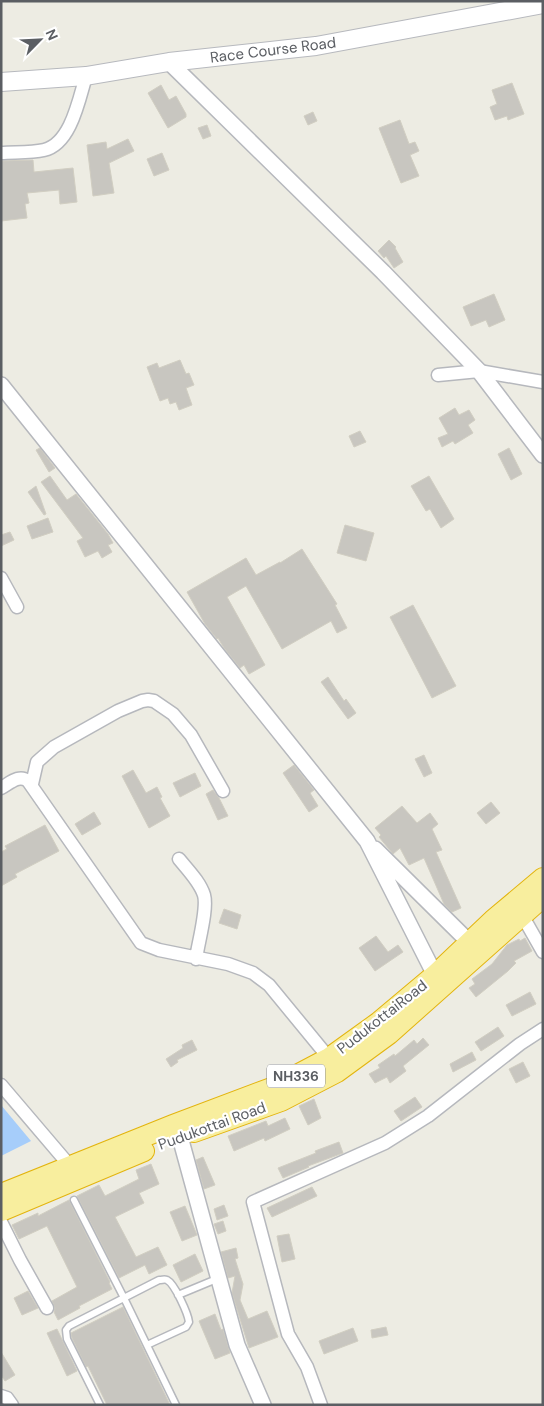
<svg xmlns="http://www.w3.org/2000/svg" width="544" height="1406" viewBox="0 0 544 1406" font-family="'DM Sans',sans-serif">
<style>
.water{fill:#a6cdfa}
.building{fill:#c8c6c0;stroke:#d1cec2}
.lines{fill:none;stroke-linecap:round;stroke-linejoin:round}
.service-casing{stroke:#b6b8bd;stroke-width:9}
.minor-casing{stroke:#b6b8bd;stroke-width:15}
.tertiary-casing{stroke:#b6b8bd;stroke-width:18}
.secondary-casing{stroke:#b7b9be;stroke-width:20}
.trunk-casing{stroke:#e3b40e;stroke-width:22}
.service{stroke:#fff;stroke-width:6}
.minor{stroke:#fff;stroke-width:12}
.tertiary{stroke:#fff;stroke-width:15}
.secondary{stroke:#fff;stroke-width:18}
.trunk{stroke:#f8ee9e;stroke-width:20}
.labels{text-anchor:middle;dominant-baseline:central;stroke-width:4.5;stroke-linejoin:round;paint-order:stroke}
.shield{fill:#fff;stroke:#8c8e92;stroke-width:1}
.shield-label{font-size:14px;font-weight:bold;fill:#5b5e63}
.street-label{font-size:15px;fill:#5b5e63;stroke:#fff}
</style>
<rect width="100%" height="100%" fill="#edece3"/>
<path class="water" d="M1,1105L31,1141L1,1156Z"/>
<path class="building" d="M512,83L524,114L508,120L507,116L495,120L490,107L497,104L492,90Z
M161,85L169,100L176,96L186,114V117L168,128L148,93Z
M313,112L317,121L308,125L304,116Z
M400,120L409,144L415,142L419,151L410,155L419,176L401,183L379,128Z
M207,125L211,136L203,139L198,128Z
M128,139L134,151L109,163L114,193L93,196L87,145L106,142L107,149Z
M162,153L169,170L154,176L147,159Z
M33,160L34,172L73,168L77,202L60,204L59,190L27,193L29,203L25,204L27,218L1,221V161Z
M389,240L396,247L395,248L403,262L394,268L386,256L384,258L378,251Z
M494,294L505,320L489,327L486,320L471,326L463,307Z
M180,360L186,374L189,373L194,385L186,388L192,405L179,410L176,402L170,404L168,398L160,401L147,367L157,363L159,368Z
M455,408L459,415L469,410L475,420L468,425L473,433L455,444L453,441L442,447L438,438L448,434L439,418Z
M360,431L366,442L354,447L349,436Z
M40,448L55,468L49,472L36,450Z
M509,448L522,474L511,480L498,454Z
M50,476L67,500L76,494L108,534L113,543L108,545L112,552L102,558L98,551L85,557L77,541L83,538L41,482Z
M429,476L454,519L441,528L430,509L426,511L411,486Z
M36,486L46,514L44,515L28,492Z
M48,518L53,532L32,539L27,526Z
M345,525L374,533L366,561L337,553Z
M10,532L14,540L1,546V535Z
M302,549L337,604L335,605L347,628L337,633L331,621L282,649L246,586L227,597L265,665L249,674L244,665L240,668L224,648L218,638L217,639L205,624L187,592L246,558L256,575L280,562V563Z
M413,605L456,686L432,698L390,617Z
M328,677L344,701L346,699L356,713L348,719L321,682Z
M424,755L432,773L424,777L415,759Z
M294,765L314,790L310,793L318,806L309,812L283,773Z
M133,770L146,793L157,787L162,797L160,798L170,816L149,828L122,776Z
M195,773L201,786L180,797L173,783Z
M213,790L219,798L228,816L218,820L206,794Z
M491,802L500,813L486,824L477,813Z
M402,806L417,823L430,813L438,824L432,829L442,850L436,852L461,908L452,912L444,904L424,858L409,865L400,848L393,854L379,837L381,835L375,828Z
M94,812L101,824L82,835L75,824Z
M45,825L59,851L15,874L17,877L1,886V852L7,849L5,846Z
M224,909L241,915L237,929L219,923Z
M376,936L388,952L398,945L403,952L375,971L359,948Z
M525,938L532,951L514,961L516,963L508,971L476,997L469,988L475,984L472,979L492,964L507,945L519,939L520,941Z
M530,992L536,1004L512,1016L506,1005Z
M498,1027L504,1036L481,1051L475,1042Z
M423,1038L429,1045L403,1066L406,1071L390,1083L387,1077L375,1083L369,1074L380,1068L378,1065L394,1054L395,1056L414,1040L417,1044Z
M192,1040L197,1050L177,1060L178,1062L171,1067L166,1059L183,1048L182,1045Z
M472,1052L476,1060L453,1072L450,1064Z
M523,1062L530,1076L516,1083L509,1069Z
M415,1097L422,1107L401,1121L394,1111Z
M314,1099L321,1118L308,1125L299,1106Z
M285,1118L290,1129L265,1141L264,1138L234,1151L228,1136L266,1121L268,1126Z
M339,1142L343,1153L308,1166L309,1167L283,1178L278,1168L316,1153L315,1151Z
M203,1157L215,1185L204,1189L196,1160Z
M151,1164L159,1184L139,1193L144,1203L115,1217L136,1257L158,1247L167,1265L149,1274L145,1265L119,1278L77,1196L99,1185L105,1196L139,1179L136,1170Z
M312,1187L317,1196L272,1217L267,1208Z
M69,1200L110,1282L109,1283L112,1289L79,1306L80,1308L58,1320L54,1312L55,1308L52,1301L77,1287L47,1226L19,1239L12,1225L38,1213V1216Z
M224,1205L228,1216L217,1220L214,1209Z
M185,1206L197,1235L182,1241L170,1212Z
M223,1221L226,1231L218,1234L214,1224Z
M289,1234L295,1259L282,1262L277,1236Z
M236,1248L238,1258L235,1259L243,1284L240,1300L248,1319L267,1311L278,1337L249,1348L232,1293L235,1276L228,1278L221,1252Z
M195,1254L203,1271L181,1282L173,1265Z
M28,1291L38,1308L22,1315L14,1298Z
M123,1307L170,1405H107L88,1366L86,1367L72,1338L71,1333Z
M215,1314L221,1330L223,1329L230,1353L215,1359L199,1321Z
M386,1327L388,1335L372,1338L371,1330Z
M353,1328L358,1341L324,1354L319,1341Z
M57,1329L77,1371L67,1376L47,1333Z
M1,1352L15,1375L5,1381L1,1375Z"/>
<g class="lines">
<defs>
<path id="service" d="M74,1200L124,1298L176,1405
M178,1295L219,1278
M100,1405L67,1339L66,1330L69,1326L159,1280C163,1280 164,1279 167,1280C175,1284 188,1314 189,1322L186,1327L147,1345"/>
<path id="minor" d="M1,153C15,152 31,153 44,150C71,144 79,99 86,76
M438,375L479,371L543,382
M1,578L17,607
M32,784L37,762L54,747L118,711L142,701L148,700L154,701L173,714L191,735L223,791
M1,788C10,783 19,774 28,781L141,943L159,950L228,964L253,973L269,985L329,1058
M179,859C188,870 200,882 204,895C208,909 198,943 196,959
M522,915L543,952
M1,1085L70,1166
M1,1222L20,1260L47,1308
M1,1396L7,1398L12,1405
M321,1405L307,1367L288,1334L253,1202L385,1143L428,1116L520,1044L543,1029"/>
<path id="tertiary" d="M169,62L383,272L479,371L543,455
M1,385L367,841L435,975
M375,849L469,942
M173,1125L180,1137L237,1345L263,1405"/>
<path id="secondary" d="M1,82L86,76L169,62L316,46L543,4"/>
<path id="trunk" d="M194,1132L281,1101L337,1072L389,1034L543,897
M1,1194L173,1125L274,1087L329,1058L379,1022L435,975L493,920L543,878
M1,1211L144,1151"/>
</defs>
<use href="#service" class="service-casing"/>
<use href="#minor" class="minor-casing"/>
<use href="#tertiary" class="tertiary-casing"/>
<use href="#secondary" class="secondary-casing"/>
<use href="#trunk" class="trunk-casing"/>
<use href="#service" class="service"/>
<use href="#minor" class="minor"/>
<use href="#tertiary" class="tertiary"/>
<use href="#secondary" class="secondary"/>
<use href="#trunk" class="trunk"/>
</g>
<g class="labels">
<rect class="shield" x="267" y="1064.5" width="58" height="23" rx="4"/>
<g class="shield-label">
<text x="296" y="1076">NH336</text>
</g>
<g class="street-label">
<text transform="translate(273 50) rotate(-7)">Race Course Road</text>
<text transform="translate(382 1017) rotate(-38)">PudukottaiRoad</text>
<text transform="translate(212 1126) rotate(-20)">Pudukottai Road</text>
</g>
</g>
<rect width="544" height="1406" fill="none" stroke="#5b5e63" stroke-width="5"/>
<g transform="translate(40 40) rotate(66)" stroke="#ffffff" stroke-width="4" paint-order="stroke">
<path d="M0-4L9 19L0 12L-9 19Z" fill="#5b5e63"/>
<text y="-8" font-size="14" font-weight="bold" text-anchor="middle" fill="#5b5e63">N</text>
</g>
</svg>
